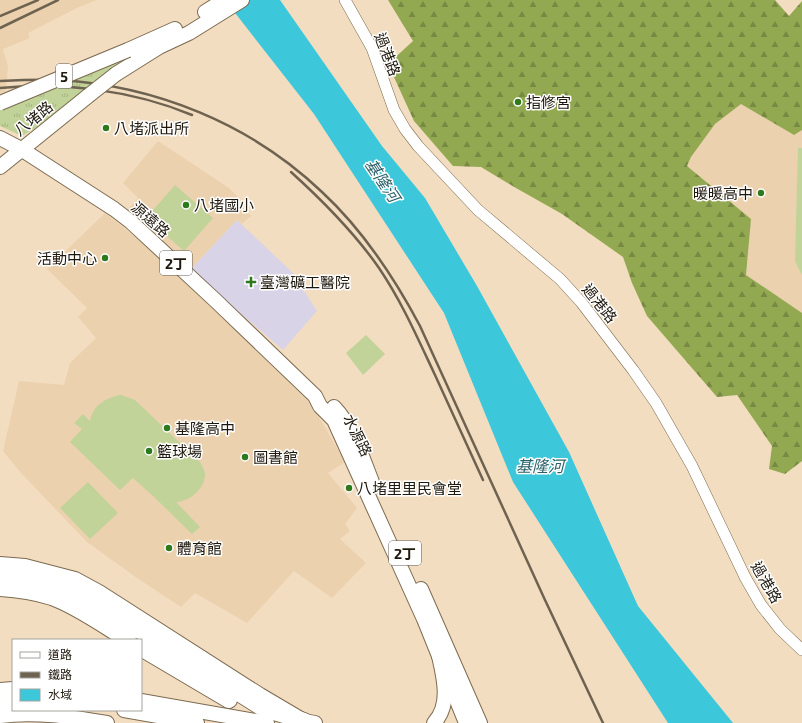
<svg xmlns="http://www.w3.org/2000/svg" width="802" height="723" viewBox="0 0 802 723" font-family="'Exo 2','Noto Sans TC',sans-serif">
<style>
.built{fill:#ebd1ae}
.medical{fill:#d9d3e8}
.grass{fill:url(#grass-tufts)}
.forest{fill:url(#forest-firs)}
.garden{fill:#c2d399}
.water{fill:#3cc7da}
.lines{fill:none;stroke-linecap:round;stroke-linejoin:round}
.tertiary-casing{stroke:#7c6a50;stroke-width:12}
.primary-casing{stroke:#7c6a50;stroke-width:16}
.trunk-casing{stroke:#7c6a50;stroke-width:16}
.motorway-casing{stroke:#7c6a50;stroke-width:18}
.tertiary{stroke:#fff;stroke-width:11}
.primary{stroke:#fff;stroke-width:14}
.trunk{stroke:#fff;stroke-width:14}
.motorway{stroke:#fff;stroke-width:16}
.rail{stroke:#6e6250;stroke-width:2.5}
.primary-bridge-casing{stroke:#7c6a50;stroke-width:16;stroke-linecap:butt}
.primary-bridge{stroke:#fff;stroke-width:14}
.poi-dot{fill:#2e781e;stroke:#fff;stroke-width:1.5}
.labels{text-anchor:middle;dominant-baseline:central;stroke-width:3;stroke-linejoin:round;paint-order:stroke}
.shield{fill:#fff;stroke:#625d56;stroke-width:1}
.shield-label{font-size:14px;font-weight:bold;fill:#1f180d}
.street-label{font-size:15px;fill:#1f180d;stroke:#fff}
.poi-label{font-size:15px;fill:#1f180d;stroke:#fff;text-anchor:start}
.water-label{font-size:16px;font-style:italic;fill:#2a6169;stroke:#fff}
</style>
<defs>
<pattern id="grass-tufts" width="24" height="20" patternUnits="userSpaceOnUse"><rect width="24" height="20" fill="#c2d399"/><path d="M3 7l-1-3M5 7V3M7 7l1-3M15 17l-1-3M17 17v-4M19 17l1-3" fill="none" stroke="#a6b483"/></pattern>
<pattern id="forest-firs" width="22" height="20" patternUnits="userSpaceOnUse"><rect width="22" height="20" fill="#92a951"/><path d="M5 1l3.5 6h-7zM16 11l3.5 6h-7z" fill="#778942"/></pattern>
</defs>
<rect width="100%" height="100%" fill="#f3ddc0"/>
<path class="built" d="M0,0H97L77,8L28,33L30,38L3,49L8,66L6,91L0,93Z
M741,103L794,135L802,130V313L746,275L751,219L687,166L691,157L715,124Z
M158,141L229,188L240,199L237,202L251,216L242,224L237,220L190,270L127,211L138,198L123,183Z
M105,213L161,257L312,405L345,462L328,473L357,508L345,524L350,531L340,539L366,563L332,598L294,571L247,623L195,593L181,607L137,578L87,542L21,473L3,451L19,381L64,385L70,363L96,338L78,317L87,308L47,269Z"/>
<path class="medical" d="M237,220L292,272L317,311L283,350L190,270Z"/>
<path class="grass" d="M129,55L46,122L22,136L0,126V110Z"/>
<path class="forest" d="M388,0H775L789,16L802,1V130L794,135L741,104L715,124L691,157L687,166L751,219L746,275L802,313V461L785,474L769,469L772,446L737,395L717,397L647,316L632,283L623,257L562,214L516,188L481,167L453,166L414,121L388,64L413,41Z"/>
<path class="garden" d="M798,148H802V275L795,261Z
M175,185L213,218L184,251L146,218Z
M366,335L385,354L363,375L346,353Z
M121,395L135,400L200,462C202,466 204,469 205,473C206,488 190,502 176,502L200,527L192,534L153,496L133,478L120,490L70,442L82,429L74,423L83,414L90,421C93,405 105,398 121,395Z
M88,482L118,513L90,539L60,508Z"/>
<path class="water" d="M225,0H280L382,146L425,198L477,286L569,452L638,606L733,723H668L513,482L444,313L314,114Z"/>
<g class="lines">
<defs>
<path id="tertiary" d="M345,0L372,48L394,110L405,129L418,146L478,210L560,279L581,302L633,370L656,403L692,466L745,577L761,605L780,629L802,650"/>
<path id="primary" d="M205,12L224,0
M128,50L175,29
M116,74L159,47L189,33L242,0
M0,138L21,149L114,209L131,222L215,300L315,396L320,406L334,420L338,429L424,619L466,723
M0,167L88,96
M334,407C353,427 362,457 372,482
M421,589L480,723"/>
<path id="trunk" d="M0,564L25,566L75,579L99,592L260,695L304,721L315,723
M0,690L13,689
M141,701L267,723
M0,703L13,702
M124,710L197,723
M0,716C35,711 72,717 107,723
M434,723C451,705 444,678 439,656"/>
<path id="motorway" d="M0,576L31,579L66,588L99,605L264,709L304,721
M0,588C17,589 36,592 52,597C77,606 105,626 128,640
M141,648L229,700"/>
</defs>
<use href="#tertiary" class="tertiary-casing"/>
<use href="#primary" class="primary-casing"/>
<use href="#trunk" class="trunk-casing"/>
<use href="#motorway" class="motorway-casing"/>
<use href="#tertiary" class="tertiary"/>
<use href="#primary" class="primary"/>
<use href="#trunk" class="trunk"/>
<use href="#motorway" class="motorway"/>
<path class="rail" d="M0,16L38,0
M0,28L58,0
M0,81C19,80 38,79 57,80C155,85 251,124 322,192C363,230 394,277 420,326L545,600L603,723
M0,88C64,82 132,90 192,115
M291,172C323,201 354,232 379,268C402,302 418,339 435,375C451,410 467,445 483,480"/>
<defs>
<path id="primary-bridge" d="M88,96L116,74
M0,103L128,50"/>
</defs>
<use href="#primary-bridge" class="primary-bridge-casing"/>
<use href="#primary-bridge" class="primary-bridge"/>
</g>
<g class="poi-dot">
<circle cx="518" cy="102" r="4"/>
<circle cx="106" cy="128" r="4"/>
<circle cx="761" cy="193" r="4"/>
<circle cx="186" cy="205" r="4"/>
<circle cx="105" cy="258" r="4"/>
<path d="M249 276h4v4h4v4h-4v4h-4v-4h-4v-4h4z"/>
<circle cx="167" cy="428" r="4"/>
<circle cx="149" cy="451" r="4"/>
<circle cx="245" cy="457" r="4"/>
<circle cx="349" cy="488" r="4"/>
<circle cx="169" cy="548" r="4"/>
</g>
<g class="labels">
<g class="shield">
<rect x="56" y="64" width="16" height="24" rx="3"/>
<rect x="160" y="251" width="32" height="24" rx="3"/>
<rect x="389" y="541" width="32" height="24" rx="3"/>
</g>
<g class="shield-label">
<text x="64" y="76">5</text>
<text x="176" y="263">2丁</text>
<text x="405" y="553">2丁</text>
</g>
<g class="street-label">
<text transform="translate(388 54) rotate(69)">過港路</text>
<text transform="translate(33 118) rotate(-39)">八堵路</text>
<text transform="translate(151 219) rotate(41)">源遠路</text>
<text transform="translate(600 303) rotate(51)">過港路</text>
<text transform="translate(358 435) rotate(64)">水源路</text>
<text transform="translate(767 582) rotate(60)">過港路</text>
</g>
<g class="poi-label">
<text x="526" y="102">指修宮</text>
<text x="114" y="128">八堵派出所</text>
<text x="753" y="193" text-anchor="end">暖暖高中</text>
<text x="194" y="205">八堵國小</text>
<text x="97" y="258" text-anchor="end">活動中心</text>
<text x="260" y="282">臺灣礦工醫院</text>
<text x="175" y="428">基隆高中</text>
<text x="157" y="451">籃球場</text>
<text x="253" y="457">圖書館</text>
<text x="357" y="488">八堵里里民會堂</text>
<text x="177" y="548">體育館</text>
</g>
<g class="water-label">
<text transform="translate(383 180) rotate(56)">基隆河</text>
<text x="540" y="465">基隆河</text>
</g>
</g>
<rect x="12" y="639" width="130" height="72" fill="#ffffff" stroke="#a5a39e"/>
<rect x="20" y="652" width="20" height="6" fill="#ffffff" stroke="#a5a39e"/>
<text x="48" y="659" font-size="12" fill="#1f180d">道路</text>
<rect x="20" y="672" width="20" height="6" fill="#6e6250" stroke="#a5a39e"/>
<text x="48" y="679" font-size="12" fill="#1f180d">鐵路</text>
<rect x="20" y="689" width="20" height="12" fill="#3cc7da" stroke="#a5a39e"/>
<text x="48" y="699" font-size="12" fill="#1f180d">水域</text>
</svg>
